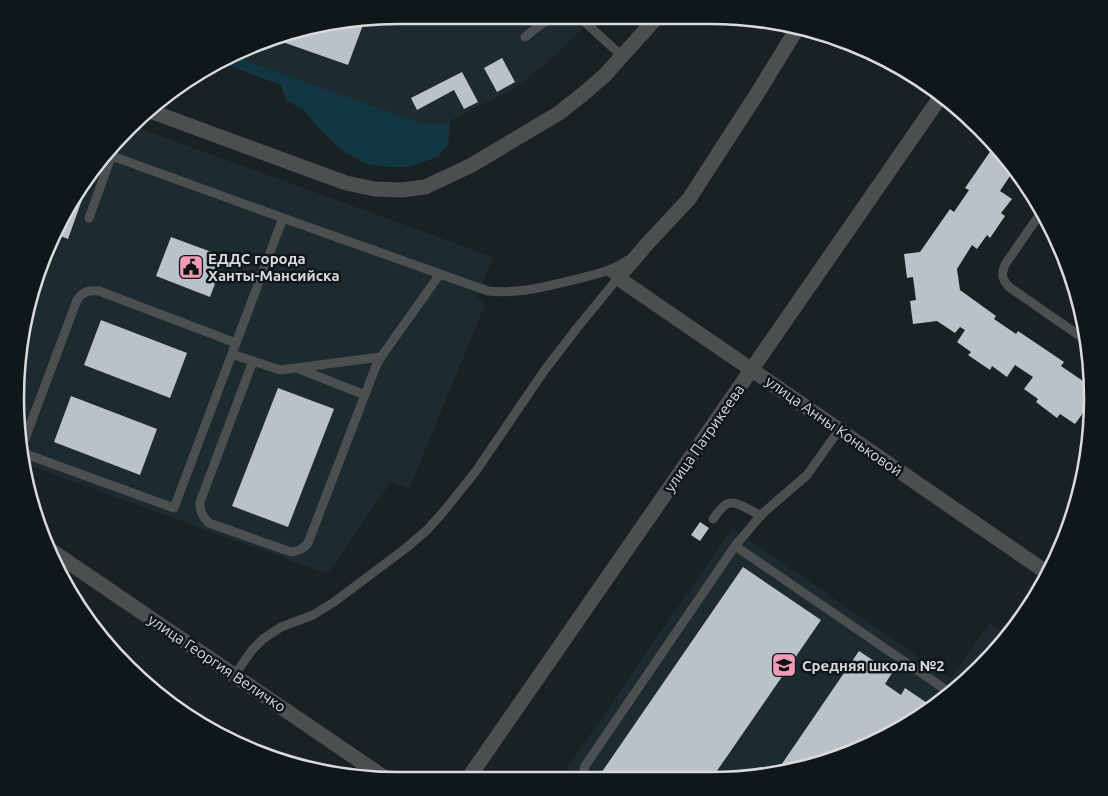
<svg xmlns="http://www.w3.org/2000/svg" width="1108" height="796" viewBox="0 0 1108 796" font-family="Ubuntu,sans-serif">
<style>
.built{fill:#1d2b30}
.green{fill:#133742}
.building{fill:#bbc1c8}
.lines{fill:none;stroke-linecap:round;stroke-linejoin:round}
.service{stroke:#4b4f4f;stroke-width:9}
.minor{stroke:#4b4f4f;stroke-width:15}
.labels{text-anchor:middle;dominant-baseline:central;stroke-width:5;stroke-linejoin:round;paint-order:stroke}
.poi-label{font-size:15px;font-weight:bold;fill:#d6dbdc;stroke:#10171a;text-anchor:start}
.street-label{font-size:15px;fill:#d6dbdc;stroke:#10171a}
.rim{fill:none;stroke:#d6dbdc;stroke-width:2.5}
</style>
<rect width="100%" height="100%" fill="#192123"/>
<path class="built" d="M398,15H596L557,54L515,88L444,124H424L236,57L299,28Z
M133,126L493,257L477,297L485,305L409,489L391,482L327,574L22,463L18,448V348L42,272V271L54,229L110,145Z
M732,528L950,679L990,623L1008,636L998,650L943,702L857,752L760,778L569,779L568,767Z"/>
<path class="green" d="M236,57L424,124H444L450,121L448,145L437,157L409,167H388L366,164L339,148L315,124L305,111L286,100L281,85L222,63Z"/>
<path class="building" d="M353,21L363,25L348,65L274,39L299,28Z
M502,58L515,82L497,92L484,68Z
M462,72L478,102L464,109L454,90L417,110L411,98Z
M994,146L1014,165L1024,181L1012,173L1000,191L1012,199L1001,213L1005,216L990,238L987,235L977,249L972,245L957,269L960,290L996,316L994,319L1016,334L1018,331L1064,362L1061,366L1083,381L1085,378L1092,382L1091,418L1083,413L1075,424L1060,414L1057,418L1036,402L1038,399L1024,389L1033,377L1015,365L1007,377L992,366L990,370L968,355L971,352L957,342L965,330L960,327L955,333L937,321L913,324L910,301L916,300L913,277L907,278L904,254L920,252L950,209L954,212L969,190L965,188Z
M92,172L68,239L53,233L54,229Z
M171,237L225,257L210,297L156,276Z
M101,320L187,353L170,398L84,365Z
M278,388L334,409L288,527L232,506Z
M71,396L157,429L140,475L54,442Z
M700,522L709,528L700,541L691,535Z
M743,567L821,620L728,755L712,778L597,779Z
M859,651L892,673L885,684L901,695L905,688L933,707L872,743H871L857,752L775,774Z
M969,670L974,673L960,686L958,685Z
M540,771L552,779H535Z"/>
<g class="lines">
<path class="service" d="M577,15L622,56
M525,37C544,21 550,16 577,15
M112,156L283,218L488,291C519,294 543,287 573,280C592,275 611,272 628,260
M1042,211L1006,263C1001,273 1001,278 1009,287L1087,341
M89,218L118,138
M236,343L99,291C88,290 84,291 77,300L20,452L174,508L283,218
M232,354L253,361L200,502C200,512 202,516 209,523L291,552C299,551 303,549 308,543L376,366L381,357L440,274
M253,361L280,370L381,357
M299,369L365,395
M713,519C717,514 721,507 727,504C735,499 753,512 761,516
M735,546L952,694
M234,676L252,650L263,639L281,627L313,615L334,602L406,548L427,530L444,511L476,471L544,371L577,328L618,278L608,271
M582,779L585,766L735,546L762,514L807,475L839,430"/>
<path class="minor" d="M798,27L760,89L689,199L647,244L618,278L1049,574
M150,111L346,183L375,189L402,190L425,187L470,166L559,113L583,94L604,76L659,15
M46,547L388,780
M467,780L941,96"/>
</g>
<defs>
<symbol id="civic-square" viewBox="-11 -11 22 22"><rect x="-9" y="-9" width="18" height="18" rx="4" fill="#f09ab5" stroke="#10171a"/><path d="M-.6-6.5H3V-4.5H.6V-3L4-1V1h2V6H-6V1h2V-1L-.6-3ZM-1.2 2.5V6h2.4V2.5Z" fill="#111"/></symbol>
<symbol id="school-square" viewBox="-11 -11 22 22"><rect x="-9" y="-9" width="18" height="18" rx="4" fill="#f09ab5" stroke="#10171a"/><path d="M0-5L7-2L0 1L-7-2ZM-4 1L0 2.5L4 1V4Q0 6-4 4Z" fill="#111"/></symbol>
</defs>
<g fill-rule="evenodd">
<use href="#civic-square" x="177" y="253" width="28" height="28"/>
<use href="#school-square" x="770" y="651" width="28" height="28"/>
</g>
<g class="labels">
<g class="poi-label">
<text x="208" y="258">ЕДДС города<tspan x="208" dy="17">Ханты-Мансийска</tspan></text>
<text x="802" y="665">Средняя школа №2</text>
</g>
<g class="street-label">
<text transform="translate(834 426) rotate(35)">улица Анны Коньковой</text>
<text transform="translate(704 438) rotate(-55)">улица Патрикеева</text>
<text transform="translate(217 663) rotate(34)">улица Георгия Величко</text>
</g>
</g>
<path d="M0 0H1108V796H0ZM398 24H710A374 374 0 0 1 1084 398V398A374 374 0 0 1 710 772H398A374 374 0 0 1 24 398V398A374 374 0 0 1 398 24Z" fill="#10171a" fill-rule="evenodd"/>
<path class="rim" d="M398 24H710A374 374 0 0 1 1084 398V398A374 374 0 0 1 710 772H398A374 374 0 0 1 24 398V398A374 374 0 0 1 398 24Z"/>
</svg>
